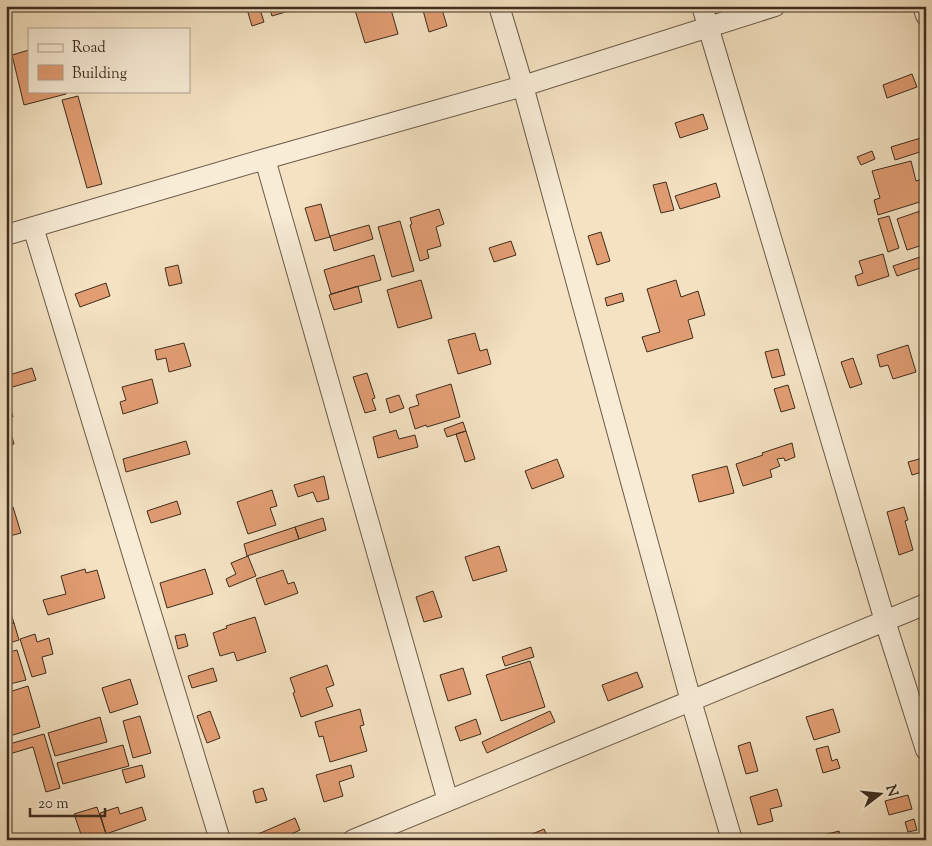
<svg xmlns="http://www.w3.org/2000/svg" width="932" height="846" viewBox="0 0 932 846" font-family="'Sorts Mill Goudy',serif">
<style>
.building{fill:#e29d73;stroke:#3d2d1f}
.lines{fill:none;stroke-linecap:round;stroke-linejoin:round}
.street-casing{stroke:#6b5a48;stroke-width:22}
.street{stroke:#f8ecd7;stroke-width:20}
</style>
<rect width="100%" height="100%" fill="#f4e2c2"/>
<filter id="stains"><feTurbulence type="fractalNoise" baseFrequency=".004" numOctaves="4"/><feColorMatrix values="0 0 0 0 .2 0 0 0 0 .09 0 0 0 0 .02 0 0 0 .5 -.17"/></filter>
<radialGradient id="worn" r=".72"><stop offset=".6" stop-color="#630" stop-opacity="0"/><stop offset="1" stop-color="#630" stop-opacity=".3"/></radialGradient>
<path class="building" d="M246,6H259L264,22L252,26Z
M269,6H306L272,16Z
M358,6H390L398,34L365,43L354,7Z
M441,6L447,26L429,32L422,7Z
M29,50V91H66V94L24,105L12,55Z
M912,74L917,87L887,98L883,85Z
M78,96L102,184L87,188L62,100Z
M703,114L708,129L680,138L675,123Z
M924,137L926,150L895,160L891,147Z
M872,151L875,159L861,165L857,157Z
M911,161L916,181L922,179L926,200L878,215L874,200L880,198L872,171Z
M666,182L674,210L661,213L653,185Z
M716,183L720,197L680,209L675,196Z
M321,204L330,237L315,241L305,208Z
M439,209L444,224L436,227L441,246L427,250L429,258L420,261L410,225L412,224L410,218Z
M926,209V244L907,250L897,219Z
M889,216L899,248L888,252L878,219Z
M400,221L414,271L392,277L378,227Z
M369,225L373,239L334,251L330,236Z
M601,232L610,261L597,265L588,236Z
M511,241L516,255L494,262L489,248Z
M883,254L889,276L858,286L855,276L863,273L859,261Z
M374,255L381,280L331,294L324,270Z
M926,255V266L897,276L893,266Z
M178,265L182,283L169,286L165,268Z
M421,280L432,318L398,328L387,290Z
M676,280L681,297L698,291L705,315L688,320L693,338L647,352L642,337L660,332L647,289Z
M106,283L110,296L80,307L75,294Z
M358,286L362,302L334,310L329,295Z
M622,293L624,301L607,306L605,298Z
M6,310L12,328L6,331Z
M475,333L480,351L487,349L491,364L458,374L448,340Z
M184,343L191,366L169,372L166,358L157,360L155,350Z
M908,345L916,372L893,379L888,365L880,367L877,355Z
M778,349L785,375L772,378L765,352Z
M853,358L862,384L850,388L841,362Z
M32,368L36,380L6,389V376Z
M367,373L375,398L372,399L376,410L365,413L353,377Z
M152,379L158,403L123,414L120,402L126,400L122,387Z
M451,384L460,417L427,427L426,425L415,429L409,408L419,405L416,395Z
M788,385L795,408L781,412L774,389Z
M399,395L404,408L390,413L386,399Z
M10,406L13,417L7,419L14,444L6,446V407Z
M463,422L466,431L447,437L444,429Z
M396,430L399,439L415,435L418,447L378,458L373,437Z
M466,431L475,459L465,462L456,434Z
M186,441L190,454L126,472L123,459Z
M792,443L795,457L785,461L784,458L777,459L780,466L770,470L772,477L743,486L736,464L763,455L762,453Z
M923,458L926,471L912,475L908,462Z
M557,459L564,477L532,489L525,471Z
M727,466L734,493L699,502L692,475Z
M324,476L329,499L317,502L313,492L298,497L294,485Z
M272,490L277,506L270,508L276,525L248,534L237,502Z
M177,501L181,514L151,523L147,511Z
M13,507L21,533L6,537V509Z
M904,507L908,520L905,521L913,550L899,555L887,512Z
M323,518L326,530L299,539L295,527Z
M295,527L299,539L247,556L244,544Z
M499,546L507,571L473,581L465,557Z
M248,556L256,576L229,587L226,579L236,574L231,563Z
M85,569L86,573L97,570L105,598L48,615L43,600L66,594L61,576Z
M205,569L213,594L167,608L160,583Z
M283,570L288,584L294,582L298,593L265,605L256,579Z
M433,591L442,617L424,622L416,597Z
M6,599L14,623L6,625Z
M255,617L266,652L237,661L234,652L220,656L213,633L227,628L226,626Z
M14,623L19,640L6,644V625Z
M35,634L37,642L49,638L53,654L42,657L46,673L32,677L20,639Z
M185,634L188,646L178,649L175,636Z
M531,647L534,657L505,666L502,657Z
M17,650L26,680L6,685V653Z
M530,661L545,707L501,721L486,675Z
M327,665L334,685L326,688L333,706L301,717L293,693L295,692L290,678Z
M213,668L217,681L192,688L188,676Z
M463,668L471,694L448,701L440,675Z
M637,672L643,687L608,701L602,685Z
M130,679L138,704L110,713L102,688Z
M28,686L40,727L6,737V693Z
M360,709L364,725L360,726L367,751L330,762L323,736L319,737L315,722Z
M833,709L840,732L814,740L806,717Z
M210,711L220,738L207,743L197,716Z
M550,711L555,722L487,753L482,742Z
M140,716L151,753L133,758L123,721Z
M100,717L107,742L55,756L48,733Z
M476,719L481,734L460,741L455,727Z
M44,734L60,788L46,792L33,747L6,755V745Z
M750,742L758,771L746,774L738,746Z
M123,745L129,766L63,784L57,763Z
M828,746L832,761L837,759L840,768L823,773L816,749Z
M142,765L145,777L126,783L122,770Z
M351,765L354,777L339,782L343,796L324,802L316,775Z
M263,788L267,800L256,803L253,791Z
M777,789L782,806L770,809L773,821L758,825L750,797Z
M908,795L912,809L889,815L885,801Z
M97,807L106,834L89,840H83L74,814Z
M118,807L120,814L142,807L146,820L106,834L100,813Z
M295,818L300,830L279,840H258L256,835Z
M914,819L917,830L908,832L905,822Z
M544,829L549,840H532L530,835Z
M839,831L842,840H805Z"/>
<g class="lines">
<defs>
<path id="street" d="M499,6L523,86L691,701L732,840
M702,6L885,621L926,750
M923,6L926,15
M265,159L448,801
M33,227L220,840
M6,235L265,159L523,86L775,6
M353,840L926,604"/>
</defs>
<use href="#street" class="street-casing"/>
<use href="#street" class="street"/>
</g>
<rect width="932" height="846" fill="none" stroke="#f4e2c2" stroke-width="25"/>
<rect x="8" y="8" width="917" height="831" fill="none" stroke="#3d2d1f" stroke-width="2.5"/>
<rect x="12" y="12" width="907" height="821" fill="none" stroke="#3d2d1f"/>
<rect x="28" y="28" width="162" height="65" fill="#f8ecd7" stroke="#ada08d"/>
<rect x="38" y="44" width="25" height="8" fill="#f8ecd7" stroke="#ada08d"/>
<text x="72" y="52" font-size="15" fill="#3d2d1f">Road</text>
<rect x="38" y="65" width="25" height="15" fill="#e29d73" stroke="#ada08d"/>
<text x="72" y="78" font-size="15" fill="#3d2d1f">Building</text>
<g transform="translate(880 794) rotate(74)" stroke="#f8ecd7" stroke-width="4" paint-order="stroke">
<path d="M0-4L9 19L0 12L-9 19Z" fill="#3d2d1f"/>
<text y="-8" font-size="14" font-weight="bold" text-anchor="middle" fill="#3d2d1f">N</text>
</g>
<path d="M30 808v8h75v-8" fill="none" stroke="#3d2d1f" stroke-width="2.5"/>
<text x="38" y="808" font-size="15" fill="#3d2d1f" stroke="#f8ecd7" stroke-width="4" paint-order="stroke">20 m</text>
<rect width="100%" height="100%" filter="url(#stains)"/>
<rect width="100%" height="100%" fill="url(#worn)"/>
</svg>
